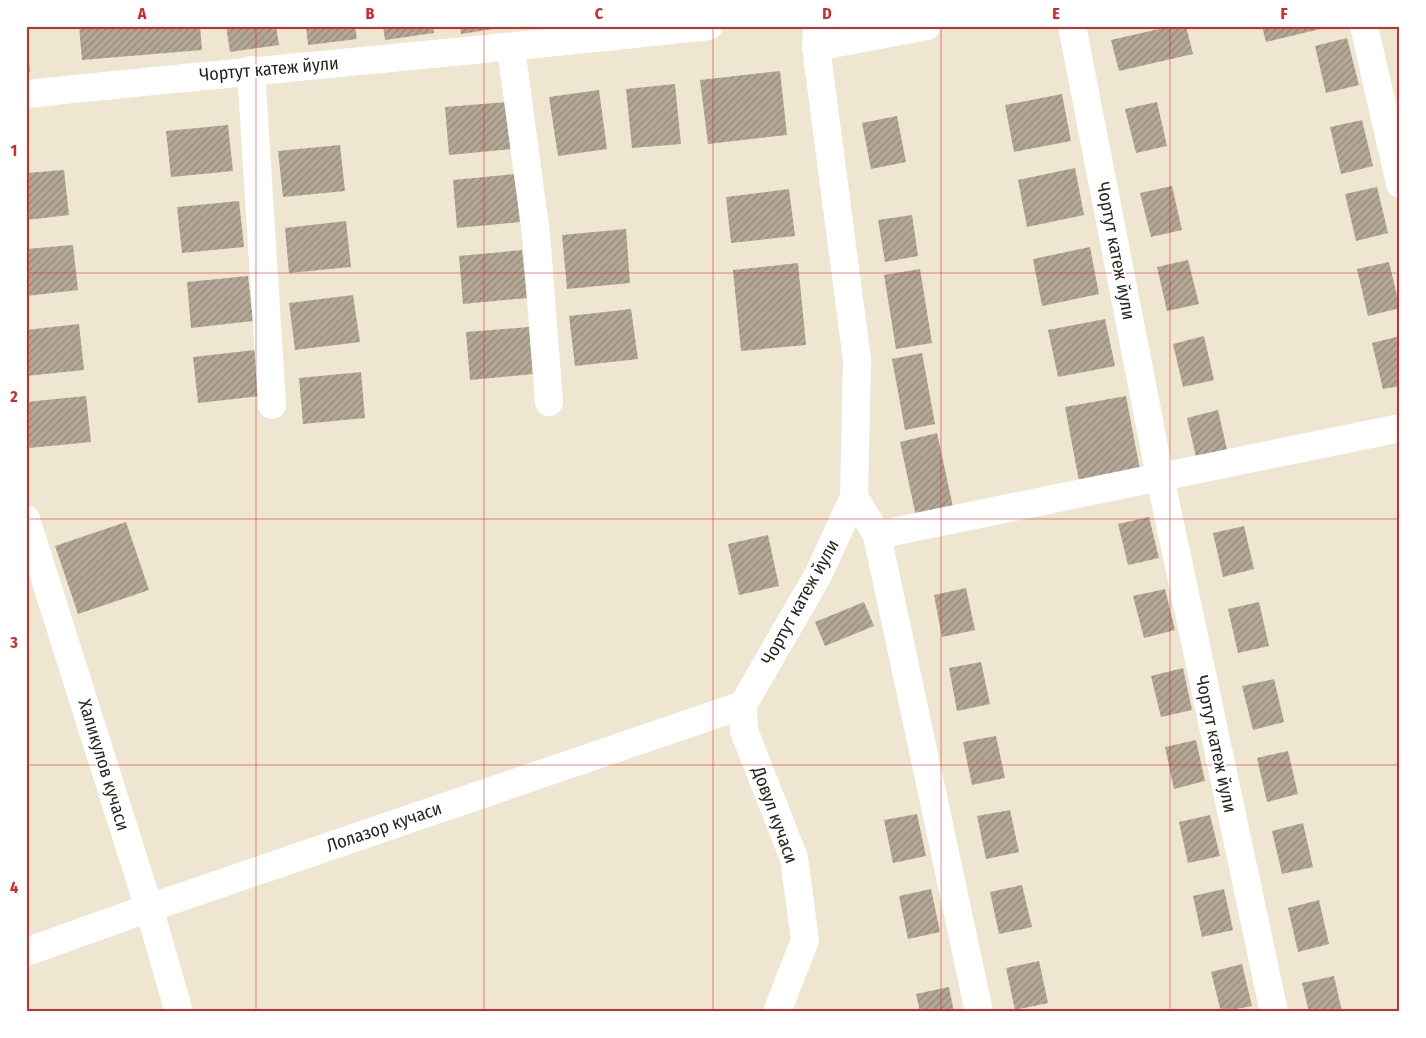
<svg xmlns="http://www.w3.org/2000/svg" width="1426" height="1038" viewBox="0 0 1426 1038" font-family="'Fira Sans Condensed',sans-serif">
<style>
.building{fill:url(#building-hatch)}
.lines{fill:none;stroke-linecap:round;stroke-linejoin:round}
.street{stroke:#fff;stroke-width:28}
.grid{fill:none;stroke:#d62828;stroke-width:1;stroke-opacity:0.55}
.labels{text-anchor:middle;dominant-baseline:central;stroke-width:4.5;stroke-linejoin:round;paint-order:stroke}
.street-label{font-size:18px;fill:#29261e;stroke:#fff}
.neatline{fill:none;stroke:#d62828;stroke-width:2}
.grid-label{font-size:16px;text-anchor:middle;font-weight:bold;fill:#d62828}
</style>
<defs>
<pattern id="building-hatch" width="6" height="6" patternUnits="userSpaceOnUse" patternTransform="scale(1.25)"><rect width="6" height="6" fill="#b4a795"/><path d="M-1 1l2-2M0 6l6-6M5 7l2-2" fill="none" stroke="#928879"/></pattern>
</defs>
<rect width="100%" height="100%" fill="#efe6d1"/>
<path class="building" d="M79,26H200L202,50L82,60Z
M226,26H276L279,45L230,52Z
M306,26H355L357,39L308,45Z
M383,26H433L434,33L385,40Z
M460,26H506V27L461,34Z
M1172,26H1186L1193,54L1119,71L1111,40Z
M1262,26H1329V27L1266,42Z
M1347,38L1359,85L1326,93L1315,46Z
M26,46H28L30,72H26Z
M780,71L787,135L708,144L700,80Z
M675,84L681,144L632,148L626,89Z
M599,90L607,149L558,156L549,97Z
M1062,94L1071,141L1014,152L1005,105Z
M508,102L512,149L449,155L445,107Z
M1157,102L1167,146L1136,153L1125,109Z
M897,116L906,162L871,169L862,123Z
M1362,120L1373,166L1341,174L1330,127Z
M228,125L233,171L171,177L166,131Z
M340,145L345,191L283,197L278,151Z
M1075,168L1084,215L1027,227L1018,180Z
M64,170L69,215L26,220V173Z
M516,174L520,222L457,228L453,180Z
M1172,186L1182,230L1151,237L1140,193Z
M1377,187L1388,233L1356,241L1345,194Z
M789,189L795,236L731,243L726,197Z
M239,201L244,247L182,253L177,207Z
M912,215L918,256L885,262L878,220Z
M346,221L351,267L289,273L285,228Z
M626,229L630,283L567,289L562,235Z
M73,245L78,290L26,296V249Z
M1090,247L1099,294L1042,306L1033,259Z
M522,250L527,298L463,304L459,256Z
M1188,260L1199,304L1167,311L1157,267Z
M1389,262L1400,308L1368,316L1357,269Z
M798,263L806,345L741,351L733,270Z
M920,269L932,343L896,349L884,275Z
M248,276L253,321L191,328L187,282Z
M353,295L360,342L295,350L289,303Z
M631,309L638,359L575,366L569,316Z
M1105,319L1115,366L1058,377L1048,330Z
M79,324L84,370L26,376V330Z
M529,327L533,374L470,380L466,332Z
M1204,336L1214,380L1183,387L1173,344Z
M1400,336V386L1383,389L1372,343Z
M255,350L260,396L198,403L193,357Z
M922,353L935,424L905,430L892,359Z
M361,372L365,418L303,424L299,378Z
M86,396L91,442L29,448L26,402Z
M1126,396L1140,470L1079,481L1065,407Z
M1218,410L1228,454L1197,461L1187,418Z
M937,433L953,507L916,516L900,442Z
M1149,517L1159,558L1128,565L1118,524Z
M126,522L149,590L78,614L55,546Z
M1244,526L1254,569L1223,577L1213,533Z
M768,535L779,586L739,595L728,544Z
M966,588L975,630L942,637L934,595Z
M1165,589L1175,630L1144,638L1133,596Z
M864,602L874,626L825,646L815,622Z
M1259,602L1269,646L1238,653L1228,609Z
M981,662L990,704L957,711L949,668Z
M1183,668L1192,710L1161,717L1151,676Z
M1274,679L1284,722L1253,730L1242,686Z
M996,736L1005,778L972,785L963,742Z
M1196,740L1205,781L1174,789L1165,747Z
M1288,751L1298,794L1267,802L1257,758Z
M1010,810L1019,852L986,859L977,816Z
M917,814L926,856L893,863L884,820Z
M1210,815L1220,856L1188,863L1179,822Z
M1303,823L1313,867L1282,874L1272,831Z
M1022,885L1032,927L999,934L990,892Z
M931,889L940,932L908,939L899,896Z
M1224,889L1233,930L1202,937L1193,896Z
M1319,900L1329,944L1298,952L1288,908Z
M1039,961L1048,1003L1015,1010L1006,968Z
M1242,964L1252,1006L1221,1012L1211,972Z
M1334,976L1342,1012H1309L1302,983Z
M949,987L954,1012H920L916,994Z"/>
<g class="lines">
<path class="street" d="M1072,26L1160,477L1274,1012
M1364,26L1400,184
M816,47L927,26
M511,48L536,234L549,402
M251,70L272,405
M26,94C254,70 482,51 709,26
M854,497L877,535L1400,428
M26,519L149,908L179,1012
M877,535L979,1012
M743,705L818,575L854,497L857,360L816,47L817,26
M743,705L744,731L794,858L805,940L777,1012
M26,952L149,908L743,705"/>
</g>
<path class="grid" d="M256,26V1012M484,26V1012M713,26V1012M941,26V1012M1170,26V1012M26,273H1400M26,519H1400M26,765H1400"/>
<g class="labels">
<g class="street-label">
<text transform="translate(269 69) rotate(-5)">Чортут катеж йули</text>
<text transform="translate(1116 251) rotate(79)">Чортут катеж йули</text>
<text transform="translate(800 602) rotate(-61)">Чортут катеж йули</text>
<text transform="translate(1216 744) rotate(78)">Чортут катеж йули</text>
<text transform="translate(104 765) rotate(73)">Халикулов кучаси</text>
<text transform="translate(775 815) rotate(70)">Довул кучаси</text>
<text transform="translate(384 827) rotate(-19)">Лолазор кучаси</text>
</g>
</g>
<rect width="1426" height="1038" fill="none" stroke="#ffffff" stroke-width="55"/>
<rect x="28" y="28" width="1370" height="982" class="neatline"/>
<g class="grid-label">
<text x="142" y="19">A</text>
<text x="370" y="19">B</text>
<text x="599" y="19">C</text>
<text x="827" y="19">D</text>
<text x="1056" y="19">E</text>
<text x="1284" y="19">F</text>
<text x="14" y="156">1</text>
<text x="14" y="402">2</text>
<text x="14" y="648">3</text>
<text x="14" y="893">4</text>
</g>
</svg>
